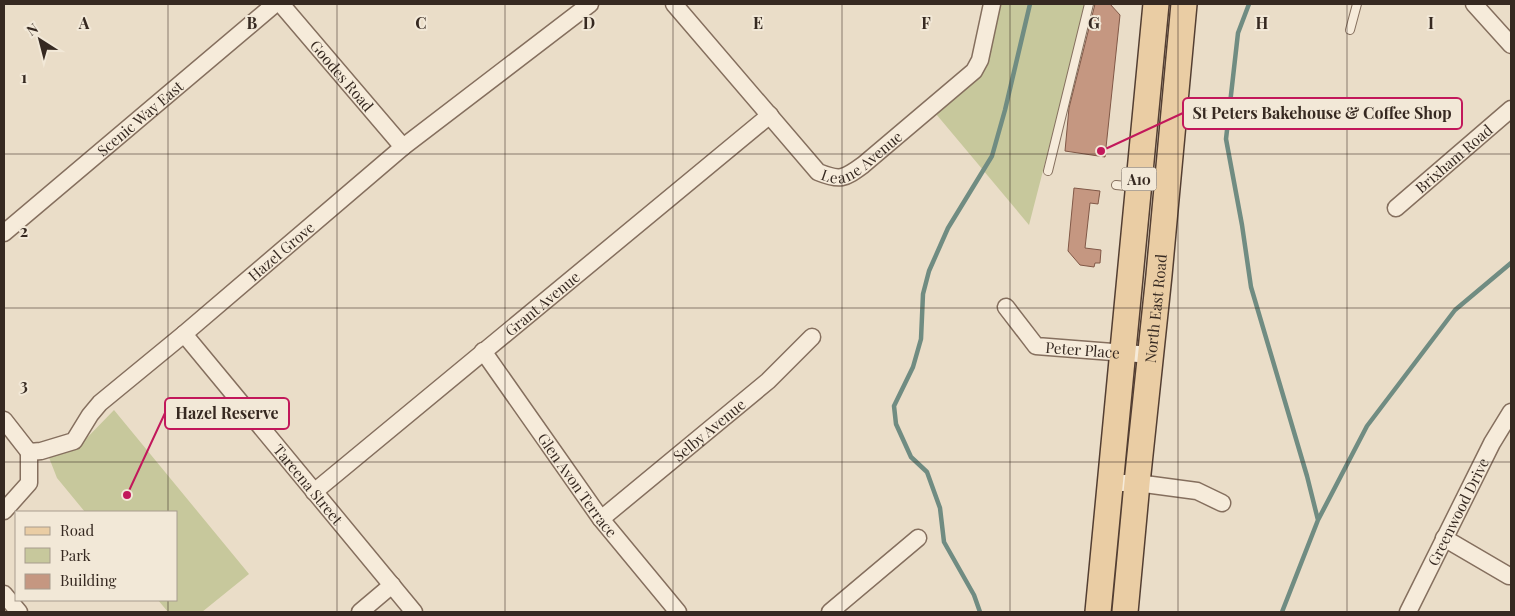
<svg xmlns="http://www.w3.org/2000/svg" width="1515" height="616" viewBox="0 0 1515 616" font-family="'Playfair Display',serif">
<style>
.green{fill:#c7c89c}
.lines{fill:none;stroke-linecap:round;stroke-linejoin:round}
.stream{stroke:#708c82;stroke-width:4.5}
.building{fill:#c59781;stroke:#815847}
.service-casing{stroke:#856f5e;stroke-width:10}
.minor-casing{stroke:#856f5e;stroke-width:19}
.primary-casing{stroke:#533e32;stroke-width:28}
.service{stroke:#f6ebda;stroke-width:8}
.minor{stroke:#f6ebda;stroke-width:16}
.primary{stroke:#eacda4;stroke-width:25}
.grid{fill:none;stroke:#362921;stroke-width:1;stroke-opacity:0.55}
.labels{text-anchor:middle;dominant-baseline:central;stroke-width:4;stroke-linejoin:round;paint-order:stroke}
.shield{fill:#f2e8d7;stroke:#6e6258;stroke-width:1}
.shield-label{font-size:14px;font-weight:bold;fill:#362921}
.street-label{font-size:15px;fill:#362921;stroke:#f2e8d7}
.grid-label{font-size:16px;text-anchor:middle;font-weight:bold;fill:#362921;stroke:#f2e8d7;stroke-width:4;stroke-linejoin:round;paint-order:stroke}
.leader{fill:none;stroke:#c2185b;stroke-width:2}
.callout-dot{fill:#c2185b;stroke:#f2e8d7;stroke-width:2}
.callout{fill:#f2e8d7;stroke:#c2185b;stroke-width:2}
.callout-label{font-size:16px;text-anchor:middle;font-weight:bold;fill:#362921}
</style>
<rect width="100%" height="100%" fill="#eaddc8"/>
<path class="green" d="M992,4H1086L1029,225L931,108L974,70Z
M114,410L249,574L202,612H168L158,600H176V512H85L57,478L48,455L79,446Z"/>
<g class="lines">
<path class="stream" d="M1249,4L1238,33L1226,139L1242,225L1251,287L1307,476L1318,520
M980,612L974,595L944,542L940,508L927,472L911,457L896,424L894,406L913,367L921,339L923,294L929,271L948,228L992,156L1005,110L1030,4
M1282,612L1318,520L1367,426L1455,310L1511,263"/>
</g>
<path class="building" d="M1095,4H1110L1120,15L1105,157L1065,151L1069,108Z
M1074,188L1100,191L1098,204L1090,203L1085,248L1101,250L1100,263H1095L1094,267L1080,265L1068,251Z"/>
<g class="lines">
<defs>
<path id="service" d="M1350,30L1357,4
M1048,171L1089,4
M1116,185L1136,187"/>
<g id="minor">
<path id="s1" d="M281,4L403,147"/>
<path id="s2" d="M674,4L818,172C840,181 844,179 863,165L974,71L980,60L992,4"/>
<path d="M1474,4L1511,45"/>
<path id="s3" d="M1396,208L1511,109"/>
<path id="s4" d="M4,233L275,4"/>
<path id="s5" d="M1006,307L1036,346L1151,355"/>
<path id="s6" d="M184,334L414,612"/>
<path id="s7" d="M483,351L601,519L678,612"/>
<path d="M4,420L29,452"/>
<path id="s8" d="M29,452L41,451L74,441L90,415L100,403L184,334L403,147L590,4"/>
<path d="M1111,483H1137L1197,491L1222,503"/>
<path id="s9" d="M314,492L770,115"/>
<path d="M4,511L29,483V452"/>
<path id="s10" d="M601,519L768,381L812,337"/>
<path d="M1444,538L1509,576"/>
<path d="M4,594L19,612"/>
<path d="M360,612L392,585"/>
<path d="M830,612L918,538"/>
<path id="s11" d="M1408,612L1492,443L1511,412"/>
</g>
<g id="primary">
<path d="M1098,612L1156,4"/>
<path id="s12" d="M1125,612L1137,483L1159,275L1184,4"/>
</g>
</defs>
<use href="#service" class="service-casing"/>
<use href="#minor" class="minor-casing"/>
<use href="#primary" class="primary-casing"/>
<use href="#service" class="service"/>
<use href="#minor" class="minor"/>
<use href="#primary" class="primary"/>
</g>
<path class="grid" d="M168,4V512M337,4V612M505,4V612M673,4V612M842,4V612M1010,4V612M1178,4V612M1347,4V612M4,154H1511M4,308H1511M4,462H1511M168,600V612"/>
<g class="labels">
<rect class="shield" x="1121.5" y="167.5" width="35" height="23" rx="4"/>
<g class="shield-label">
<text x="1139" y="179">A10</text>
</g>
<g class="street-label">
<text stroke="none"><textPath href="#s1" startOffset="94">Goodes Road</textPath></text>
<text stroke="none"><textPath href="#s4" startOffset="178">Scenic Way East</textPath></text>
<text stroke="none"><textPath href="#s2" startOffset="272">Leane Avenue</textPath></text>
<text stroke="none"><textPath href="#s3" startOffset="76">Brixham Road</textPath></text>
<text stroke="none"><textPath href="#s8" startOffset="329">Hazel Grove</textPath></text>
<text stroke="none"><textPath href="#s9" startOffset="296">Grant Avenue</textPath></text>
<text stroke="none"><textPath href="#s12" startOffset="305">North East Road</textPath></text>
<text stroke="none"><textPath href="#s5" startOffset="96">Peter Place</textPath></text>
<text stroke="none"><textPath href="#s10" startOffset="140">Selby Avenue</textPath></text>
<text stroke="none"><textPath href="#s7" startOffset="164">Glen Avon Terrace</textPath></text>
<text stroke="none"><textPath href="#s6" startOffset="195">Tareena Street</textPath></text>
<text stroke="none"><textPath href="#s11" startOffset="112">Greenwood Drive</textPath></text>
</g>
</g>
<g class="grid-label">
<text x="84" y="29">A</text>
<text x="252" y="29">B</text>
<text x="421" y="29">C</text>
<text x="589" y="29">D</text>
<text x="758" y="29">E</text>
<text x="926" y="29">F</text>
<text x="1094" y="29">G</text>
<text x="1262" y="29">H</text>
<text x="1431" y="29">I</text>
<text x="24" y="83">1</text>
<text x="24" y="237">2</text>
<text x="24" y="391">3</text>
</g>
<path class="leader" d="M1101 151L1183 113M127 495L165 413"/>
<g class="callout-dot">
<circle cx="1101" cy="151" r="5"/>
<circle cx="127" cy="495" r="5"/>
</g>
<g class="callout">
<rect x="1183" y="98" width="279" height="31" rx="5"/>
<rect x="165" y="398" width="124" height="31" rx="5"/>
</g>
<g class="callout-label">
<text x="1322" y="119">St Peters Bakehouse &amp; Coffee Shop</text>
<text x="227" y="419">Hazel Reserve</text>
</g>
<rect width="1515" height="616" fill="none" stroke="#362921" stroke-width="10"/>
<rect x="15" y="511" width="162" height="90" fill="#f2e8d7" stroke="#a79c8e"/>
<rect x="25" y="527" width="25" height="8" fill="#eacda4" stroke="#a79c8e"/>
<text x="60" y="536" font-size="15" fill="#362921">Road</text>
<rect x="25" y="548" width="25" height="15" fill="#c7c89c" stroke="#a79c8e"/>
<text x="60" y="561" font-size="15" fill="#362921">Park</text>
<rect x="25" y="574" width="25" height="15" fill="#c59781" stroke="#a79c8e"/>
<text x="60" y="586" font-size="15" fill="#362921">Building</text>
<g transform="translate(40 40) rotate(324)" stroke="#f2e8d7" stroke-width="4" paint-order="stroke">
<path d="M0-4L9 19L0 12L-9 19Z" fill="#362921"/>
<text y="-8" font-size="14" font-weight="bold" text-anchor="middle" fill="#362921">N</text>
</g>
</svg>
